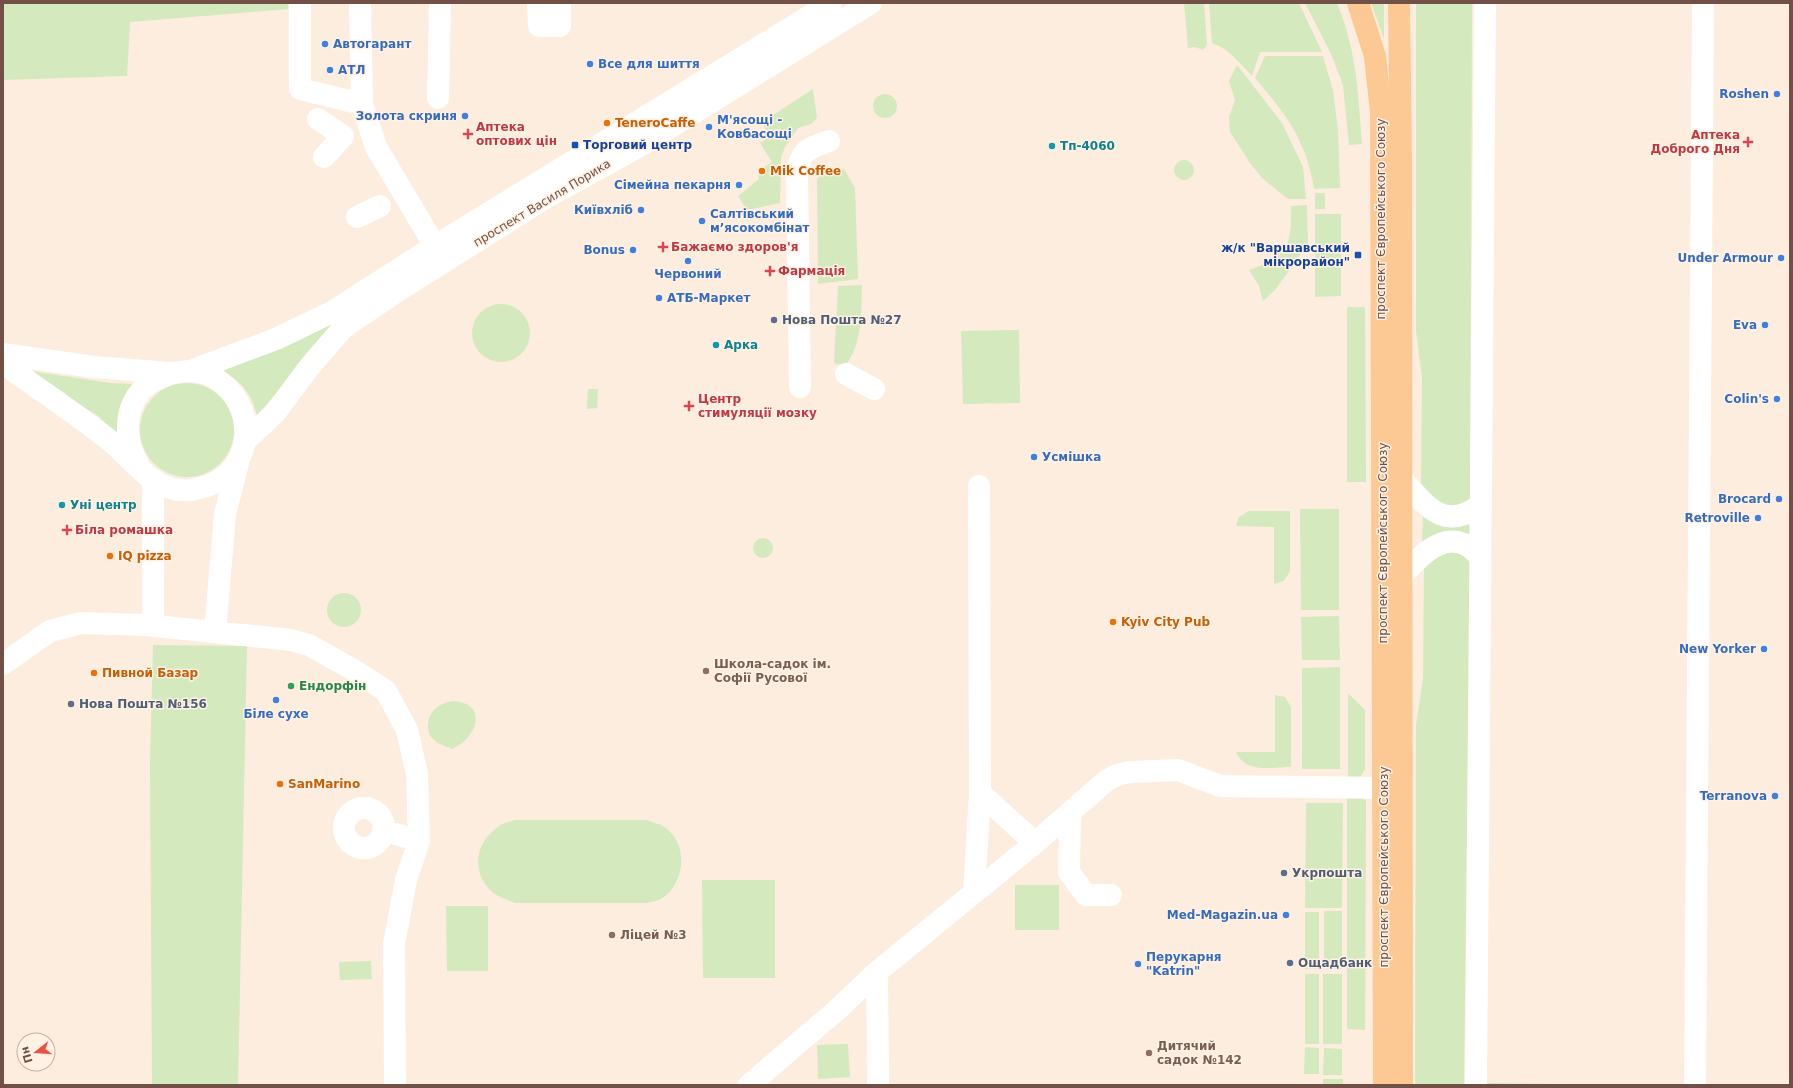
<svg xmlns="http://www.w3.org/2000/svg" width="1793" height="1088" viewBox="0 0 1793 1088" font-family="'DejaVu Sans',sans-serif">
<style>
.green{fill:#d4e9bd}
.lines{fill:none;stroke-linecap:round;stroke-linejoin:round}
.minor{stroke:#fff;stroke-width:22}
.major{stroke:#fcc995;stroke-width:22}
.shop-dot{fill:#3f7fe0;stroke:#fff1e4;stroke-width:1.5}
.food-dot{fill:#e8710a;stroke:#fff1e4;stroke-width:1.5}
.health-dot{fill:#e0444e;stroke:#fff1e4;stroke-width:1.5}
.transit-dot{fill:#1a4fb4;stroke:#fff1e4;stroke-width:1.5}
.culture-dot{fill:#0f9aa8;stroke:#fff1e4;stroke-width:1.5}
.service-dot{fill:#5c6f8a;stroke:#fff1e4;stroke-width:1.5}
.education-dot{fill:#8d6e63;stroke:#fff1e4;stroke-width:1.5}
.leisure-dot{fill:#2e9e5b;stroke:#fff1e4;stroke-width:1.5}
.labels{text-anchor:middle;dominant-baseline:central;stroke-width:3;stroke-linejoin:round;paint-order:stroke}
.shop-label{font-size:12px;font-weight:bold;fill:#366cbe;stroke:#fff1e4;text-anchor:end}
.food-label{font-size:12px;font-weight:bold;fill:#c56008;stroke:#fff1e4;text-anchor:start}
.health-label{font-size:12px;font-weight:bold;fill:#be3a42;stroke:#fff1e4;text-anchor:start}
.transit-label{font-size:12px;font-weight:bold;fill:#164399;stroke:#fff1e4;text-anchor:start}
.culture-label{font-size:12px;font-weight:bold;fill:#0d838f;stroke:#fff1e4;text-anchor:start}
.street-label{font-size:12px;fill:#715147;stroke:#fff1e4}
.service-label{font-size:12px;font-weight:bold;fill:#4e5e75;stroke:#fff1e4;text-anchor:start}
.education-label{font-size:12px;font-weight:bold;fill:#785e54;stroke:#fff1e4;text-anchor:start}
.leisure-label{font-size:12px;font-weight:bold;fill:#27864d;stroke:#fff1e4;text-anchor:start}
</style>
<rect width="100%" height="100%" fill="#fcedde"/>
<path class="green" d="M3,3H288V9L130,22L127,76L3,80Z
M1184,3H1204L1207,45L1203,50L1195,47L1188,48Z
M1209,3H1299L1322,52H1260L1252,76C1240,63 1229,49 1212,43Z
M1305,3H1337C1357,52 1358,92 1362,144L1349,145L1343,85L1331,54Z
M1371,3H1384V39Z
M1416,3H1472L1470,501L1445,509L1421,487L1422,377L1416,331Z
M1265,56H1323L1333,90L1338,130L1340,188L1314,189C1306,139 1286,115 1255,78Z
M1237,65L1282,123L1303,167L1306,199H1288L1263,179L1250,163L1230,132L1229,117L1235,100L1229,81Z
M813,89L817,118L811,124L798,128L785,147L781,157L780,203L747,210L738,196L759,179L758,171L772,162L760,143L771,136L761,123Z
M873 106a12 12 0 1 1 24 0a12 12 0 1 1-24 0Z
M1174 170a10 10 0 1 1 20 0a10 10 0 1 1-20 0Z
M828,168L844,169L855,188L858,279L818,284L817,179Z
M1315,193H1325V209H1315Z
M1307,205L1308,244L1275,290L1263,301L1259,286L1249,270C1287,257 1292,246 1291,206Z
M1315,214H1341V296L1315,297Z
M862,285C861,313 863,343 845,366L834,363L838,286Z
M472 333a29 29 0 1 1 58 0a29 29 0 1 1-58 0Z
M1347,307H1365L1366,482H1347Z
M343,318L257,415C252,395 241,379 221,372Z
M1019,330L1020,403L963,404L961,331Z
M18,369L110,383L133,384L121,403L116,435L97,415Z
M140 430a47 47 0 1 1 94 0a47 47 0 1 1-94 0Z
M588,389H598L597,408L587,409Z
M1300,509H1339V610H1301Z
M1249,511H1290V571L1284,581L1274,584V527L1236,526L1239,517Z
M1423,515L1469,522L1470,539L1422,546Z
M753 548a10 10 0 1 1 20 0a10 10 0 1 1-20 0Z
M1458,550L1470,560L1464,1085H1415L1416,725L1423,678L1424,565L1428,559Z
M327 610a17 17 0 1 1 34 0a17 17 0 1 1-34 0Z
M1339,616L1340,660H1302L1301,617Z
M153,645L247,646L238,1085H152L150,763Z
M1340,667V769H1302V668Z
M1348,693L1365,710V769L1361,776L1348,780Z
M1275,695L1285,697L1291,707V767C1270,767 1246,774 1236,752H1275Z
M452,701C488,702 479,737 452,749C445,746 436,743 431,737C428,733 428,729 428,725C429,710 439,704 452,701Z
M1347,794L1361,796L1366,801L1365,1030L1347,1029Z
M1306,803H1343L1342,908H1305Z
M515,820H646C651,822 656,823 661,825C689,840 687,883 661,899C657,901 650,902 646,903H515C505,899 495,896 488,888C471,868 477,841 498,827C502,823 510,822 515,820Z
M702,880H775V978H703Z
M1015,885H1059V930H1015Z
M446,906H488V971H447Z
M1324,911H1342V969H1324Z
M1305,912H1319V969H1305Z
M371,961L372,979L340,980L339,962Z
M1305,974H1319V1044H1305Z
M1323,974H1342V1044H1323Z
M848,1044L850,1077L818,1079L817,1045Z
M1305,1047L1319,1048V1074H1304Z
M1324,1048L1342,1049V1075H1323Z
M1323,1079H1343V1085H1323Z
M1481,1083L1636,1085H1481Z"/>
<g class="lines">
<path class="minor" d="M300,3V89L362,104
M360,3L362,104L376,147L435,246
M538,3L539,26H560V3
M438,98L440,3
M318,119L343,136L324,157
M357,217L380,206
M3,354L94,367L171,373L190,371L276,339L332,312L435,246L831,3
M3,363C38,389 75,413 109,440C129,456 145,480 170,488C179,491 191,491 200,488C256,475 261,402 211,376C205,373 197,372 190,371
M846,374L874,389
M800,387L797,175C800,150 807,149 829,141
M246,440L275,413L310,366L344,327L396,292L547,197L645,143L871,3
M138,464C122,436 124,399 153,381C159,378 165,376 171,373
M1401,478C1425,504 1444,534 1481,504
M979,486L980,793L1035,843
M1401,578C1422,552 1452,523 1480,557
M153,626V480
M215,632L225,514L238,463
M3,664L50,631L81,623L146,625L291,640L309,645L352,669L386,691L407,730L417,774L419,841L406,880L394,944L395,1085
M344 828a20 20 0 1 1 40 0a20 20 0 1 1-40 0Z
M1070,813L1069,872L1086,895H1111
M383,830L419,841
M974,892L980,793
M877,972L878,1085
M749,1085L837,1010L877,972L1035,843L1107,780L1117,775L1129,772L1178,770L1220,786L1384,788
M1476,1085L1485,3
M1695,1085L1703,3"/>
<path class="major" d="M1358,3L1375,56L1381,112L1384,1085
M1399,3L1401,164L1402,1085"/>
</g>
<g class="shop-dot">
<circle cx="325" cy="44" r="4"/>
<circle cx="590" cy="64" r="4"/>
<circle cx="330" cy="70" r="4"/>
<circle cx="1777" cy="94" r="4"/>
<circle cx="465" cy="116" r="4"/>
<circle cx="709" cy="127" r="4"/>
<circle cx="739" cy="185" r="4"/>
<circle cx="641" cy="210" r="4"/>
<circle cx="702" cy="221" r="4"/>
<circle cx="633" cy="250" r="4"/>
<circle cx="1781" cy="258" r="4"/>
<circle cx="688" cy="261" r="4"/>
<circle cx="659" cy="298" r="4"/>
<circle cx="1765" cy="325" r="4"/>
<circle cx="1777" cy="399" r="4"/>
<circle cx="1034" cy="457" r="4"/>
<circle cx="1779" cy="499" r="4"/>
<circle cx="1758" cy="518" r="4"/>
<circle cx="1764" cy="649" r="4"/>
<circle cx="276" cy="700" r="4"/>
<circle cx="1775" cy="796" r="4"/>
<circle cx="1286" cy="915" r="4"/>
<circle cx="1138" cy="964" r="4"/>
</g>
<g class="food-dot">
<circle cx="607" cy="123" r="4"/>
<circle cx="762" cy="171" r="4"/>
<circle cx="110" cy="556" r="4"/>
<circle cx="1113" cy="622" r="4"/>
<circle cx="94" cy="673" r="4"/>
<circle cx="280" cy="784" r="4"/>
</g>
<g class="health-dot">
<path d="M466 128h4v4h4v4h-4v4h-4v-4h-4v-4h4z"/>
<path d="M1746 136h4v4h4v4h-4v4h-4v-4h-4v-4h4z"/>
<path d="M661 241h4v4h4v4h-4v4h-4v-4h-4v-4h4z"/>
<path d="M768 265h4v4h4v4h-4v4h-4v-4h-4v-4h4z"/>
<path d="M687 400h4v4h4v4h-4v4h-4v-4h-4v-4h4z"/>
<path d="M65 524h4v4h4v4h-4v4h-4v-4h-4v-4h4z"/>
</g>
<g class="transit-dot">
<rect x="571" y="141" width="8" height="8" rx="2"/>
<rect x="1354" y="251" width="8" height="8" rx="2"/>
</g>
<g class="culture-dot">
<circle cx="1052" cy="146" r="4"/>
<circle cx="716" cy="345" r="4"/>
<circle cx="62" cy="505" r="4"/>
</g>
<g class="service-dot">
<circle cx="774" cy="320" r="4"/>
<circle cx="71" cy="704" r="4"/>
<circle cx="1284" cy="873" r="4"/>
<circle cx="1290" cy="963" r="4"/>
</g>
<g class="education-dot">
<circle cx="706" cy="671" r="4"/>
<circle cx="612" cy="935" r="4"/>
<circle cx="1149" cy="1053" r="4"/>
</g>
<circle class="leisure-dot" cx="291" cy="686" r="4"/>
<g class="labels">
<g class="shop-label">
<text x="333" y="44" text-anchor="start">Автогарант</text>
<text x="598" y="64" text-anchor="start">Все для шиття</text>
<text x="338" y="70" text-anchor="start">АТЛ</text>
<text x="1769" y="94">Roshen</text>
<text x="457" y="116">Золота скриня</text>
<text x="717" y="120" text-anchor="start">М'ясощі -<tspan x="717" dy="14">Ковбасощі</tspan></text>
<text x="731" y="185">Сімейна пекарня</text>
<text x="633" y="210">Київхліб</text>
<text x="710" y="214" text-anchor="start">Салтівський<tspan x="710" dy="14">м’ясокомбінат</tspan></text>
<text x="625" y="250">Bonus</text>
<text x="1773" y="258">Under Armour</text>
<text x="688" y="274" text-anchor="middle">Червоний</text>
<text x="667" y="298" text-anchor="start">АТБ-Маркет</text>
<text x="1757" y="325">Eva</text>
<text x="1769" y="399">Colin's</text>
<text x="1042" y="457" text-anchor="start">Усмішка</text>
<text x="1771" y="499">Brocard</text>
<text x="1750" y="518">Retroville</text>
<text x="1756" y="649">New Yorker</text>
<text x="276" y="714" text-anchor="middle">Біле сухе</text>
<text x="1767" y="796">Terranova</text>
<text x="1278" y="915">Med-Magazin.ua</text>
<text x="1146" y="957" text-anchor="start">Перукарня<tspan x="1146" dy="14">"Katrin"</tspan></text>
</g>
<g class="food-label">
<text x="615" y="123">TeneroCaffe</text>
<text x="770" y="171">Mik Coffee</text>
<text x="118" y="556">IQ pizza</text>
<text x="1121" y="622">Kyiv City Pub</text>
<text x="102" y="673">Пивной Базар</text>
<text x="288" y="784">SanMarino</text>
</g>
<g class="health-label">
<text x="476" y="127">Аптека<tspan x="476" dy="14">оптових цін</tspan></text>
<text x="1740" y="135" text-anchor="end">Аптека<tspan x="1740" dy="14">Доброго Дня</tspan></text>
<text x="671" y="247">Бажаємо здоров'я</text>
<text x="778" y="271">Фармація</text>
<text x="698" y="399">Центр<tspan x="698" dy="14">стимуляції мозку</tspan></text>
<text x="75" y="530">Біла ромашка</text>
</g>
<g class="transit-label">
<text x="583" y="145">Торговий центр</text>
<text x="1350" y="248" text-anchor="end">ж/к "Варшавський<tspan x="1350" dy="14">мікрорайон"</tspan></text>
</g>
<g class="culture-label">
<text x="1060" y="146">Тп-4060</text>
<text x="724" y="345">Арка</text>
<text x="70" y="505">Уні центр</text>
</g>
<g class="street-label">
<text transform="translate(542 203) rotate(-31)">проспект Василя Порика</text>
<text transform="translate(1381 219) rotate(-90)">проспект Європейського Союзу</text>
<text transform="translate(1383 543) rotate(-90)">проспект Європейського Союзу</text>
<text transform="translate(1384 867) rotate(-90)">проспект Європейського Союзу</text>
</g>
<g class="service-label">
<text x="782" y="320">Нова Пошта №27</text>
<text x="79" y="704">Нова Пошта №156</text>
<text x="1292" y="873">Укрпошта</text>
<text x="1298" y="963">Ощадбанк</text>
</g>
<g class="education-label">
<text x="714" y="664">Школа-садок ім.<tspan x="714" dy="14">Софії Русової</tspan></text>
<text x="620" y="935">Ліцей №3</text>
<text x="1157" y="1046">Дитячий<tspan x="1157" dy="14">садок №142</tspan></text>
</g>
<g class="leisure-label">
<text x="299" y="686">Ендорфін</text>
</g>
</g>
<rect width="1793" height="1088" fill="none" stroke="#715147" stroke-width="8"/>
<g transform="translate(36 1052) rotate(253)"><circle r="19" fill="#fff1e4" stroke="#c6b1a5"/>
<path d="M0-3L7 15L0 10L-7 15Z" fill="#e75342"/>
<text y="-6" font-size="11" font-weight="bold" text-anchor="middle" fill="#715147">Пн</text>
</g>
</svg>
